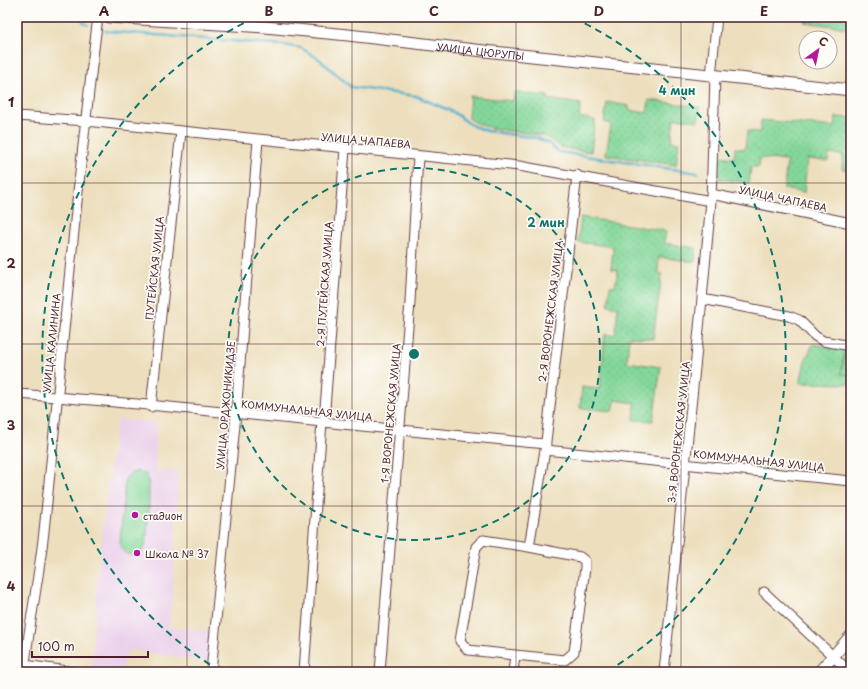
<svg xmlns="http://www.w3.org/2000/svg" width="868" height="689" viewBox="0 0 868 689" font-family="'Playpen Sans',sans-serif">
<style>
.built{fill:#ebd1eb}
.grass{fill:url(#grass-dots);stroke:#667b62}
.pitch{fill:#83d79a;stroke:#667b62}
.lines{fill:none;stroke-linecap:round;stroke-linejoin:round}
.stream{stroke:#4dafcc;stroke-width:2.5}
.minor-casing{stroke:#623c41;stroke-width:11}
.tertiary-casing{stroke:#623c41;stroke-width:13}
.minor{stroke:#fff;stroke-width:9}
.tertiary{stroke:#fff;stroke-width:11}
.grid{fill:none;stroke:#4a1f2b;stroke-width:1;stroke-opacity:0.55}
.ring{fill:none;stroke:#0f766e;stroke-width:2;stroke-dasharray:7 5}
.poi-dot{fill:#b5179e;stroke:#fdfcf7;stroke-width:1.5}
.labels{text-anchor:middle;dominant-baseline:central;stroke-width:3.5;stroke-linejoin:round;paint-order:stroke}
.street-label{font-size:10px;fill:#4a1f2b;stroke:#fdfcf7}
.poi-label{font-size:10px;fill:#4a1f2b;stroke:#fdfcf7;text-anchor:start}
.centre{fill:#0f766e;stroke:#fdfcf7;stroke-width:2}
.ring-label{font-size:12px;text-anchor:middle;font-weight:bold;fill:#0f766e;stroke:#fdfcf7;stroke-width:3.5;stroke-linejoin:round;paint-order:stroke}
.neatline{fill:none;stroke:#4a1f2b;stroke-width:1.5}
.grid-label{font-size:13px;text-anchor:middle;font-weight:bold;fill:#4a1f2b}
</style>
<defs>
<pattern id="grass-dots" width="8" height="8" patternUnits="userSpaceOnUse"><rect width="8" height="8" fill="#83d79a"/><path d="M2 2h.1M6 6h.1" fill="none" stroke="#73b885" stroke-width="1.8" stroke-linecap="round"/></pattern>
</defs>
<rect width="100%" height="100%" fill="#fdfcf7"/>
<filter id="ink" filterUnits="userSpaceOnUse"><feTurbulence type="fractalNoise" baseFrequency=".025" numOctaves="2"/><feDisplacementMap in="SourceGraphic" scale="8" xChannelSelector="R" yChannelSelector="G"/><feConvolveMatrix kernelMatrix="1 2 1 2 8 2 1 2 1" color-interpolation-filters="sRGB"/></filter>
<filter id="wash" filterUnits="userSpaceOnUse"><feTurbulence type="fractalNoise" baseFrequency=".012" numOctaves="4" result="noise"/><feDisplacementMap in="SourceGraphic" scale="16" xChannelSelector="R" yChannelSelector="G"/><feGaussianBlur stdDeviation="0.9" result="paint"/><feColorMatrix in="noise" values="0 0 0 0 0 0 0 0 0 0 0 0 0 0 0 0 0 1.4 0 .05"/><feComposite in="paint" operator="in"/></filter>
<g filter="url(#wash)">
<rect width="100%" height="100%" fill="#eddfbd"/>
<path class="built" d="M119,419L156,423V471H178L173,591L169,627L214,632L210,662L131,650L125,655L122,672L91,670L99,561L115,428Z"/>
<path class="grass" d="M805,17H849L847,28L804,22Z
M514,92L548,96V99L581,104L579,117L595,120L591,152L562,148L545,136L490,128L474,122L468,117L470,96L513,101Z
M649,100L700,107L698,121L674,118L671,141L679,142L676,165L606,155L611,124L604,122L607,102L629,106V110L647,113Z
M836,117L851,118V170L842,169L843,155L829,154L828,161L807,159L804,193L784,189L787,161L760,158L759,167H751L749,183L718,179L719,156L734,158L735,148L745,149L747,131L760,132L761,120L834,127Z
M581,217L666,231L664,243L696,248L695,262L659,257L658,273L662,274L653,339L629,337L627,362L661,367L653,421L634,420L635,403L615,400L613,411L580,408L582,387L600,389L605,334L615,335L618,307L608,305L610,286H615L618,270L611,269L613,247L578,242Z
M813,344L845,350L841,374L851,375V384L800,383L805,361Z"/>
<path class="pitch" d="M845,350L851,351V375L841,374Z
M137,471L147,475C151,483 148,536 145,546C142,552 137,556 130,555C124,553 122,550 120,544L125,479L130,474Z"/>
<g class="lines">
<path class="stream" d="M83,22L88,25
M105,31L283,45L301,48L319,59L351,87L416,96L453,112L473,126L487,131L537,138L548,143L559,152L698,173"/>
</g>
</g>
<g filter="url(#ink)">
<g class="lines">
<defs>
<path id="minor" d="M711,76L717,17
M17,116L86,121L519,166L711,201
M711,194L851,223
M702,299L789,316L799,320L815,336L823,341L851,346
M17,394C194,407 370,428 546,444
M151,407L181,132
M324,421L345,149
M545,450L851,481
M764,592L850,672
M515,655L565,660L574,652L585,568V561L580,557L529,547L545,450L577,175
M17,664L75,672
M24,672C29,625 39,578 44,531C62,360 76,188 98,17
M211,672L236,414L258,140
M304,672L322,421
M380,672L410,302L418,156
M513,672L515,655L468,650L460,641L476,547L483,540L529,547
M664,672L702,299L711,201L715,76"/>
<g id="tertiary">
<path id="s1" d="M109,17L265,27L348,35L475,50L851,90"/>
<path d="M819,672L851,636"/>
</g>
</defs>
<use href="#minor" class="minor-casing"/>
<use href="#tertiary" class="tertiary-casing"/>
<use href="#minor" class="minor"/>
<use href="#tertiary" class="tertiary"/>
</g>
</g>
<path class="grid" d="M187,17V672M352,17V672M516,17V672M681,17V672M17,183H851M17,344H851M17,506H851"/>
<g class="ring">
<circle cx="414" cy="354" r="186"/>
<path d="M220 671A372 372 0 0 1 254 18M574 18A372 372 0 0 1 608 671"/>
</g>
<g class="poi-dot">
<circle cx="135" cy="515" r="4"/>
<circle cx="137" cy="553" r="4"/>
</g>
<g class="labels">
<g class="street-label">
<text stroke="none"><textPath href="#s1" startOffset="373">УЛИЦА ЦЮРУПЫ</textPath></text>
<text transform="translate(366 140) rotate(5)">УЛИЦА ЧАПАЕВА</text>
<text transform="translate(783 198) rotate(12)">УЛИЦА ЧАПАЕВА</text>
<text transform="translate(154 268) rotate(-84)">ПУТЕЙСКАЯ УЛИЦА</text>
<text transform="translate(324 284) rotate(-86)">2-Я ПУТЕЙСКАЯ УЛИЦА</text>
<text transform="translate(550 311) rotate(-83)">2-Я ВОРОНЕЖСКАЯ УЛИЦА</text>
<text transform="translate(51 343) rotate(-84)">УЛИЦА КАЛИНИНА</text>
<text transform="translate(225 405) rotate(-85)">УЛИЦА ОРДЖОНИКИДЗЕ</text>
<text transform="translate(307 410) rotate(6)">КОММУНАЛЬНАЯ УЛИЦА</text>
<text transform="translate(390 413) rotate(-85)">1-Я ВОРОНЕЖСКАЯ УЛИЦА</text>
<text transform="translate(678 432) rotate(-84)">3-Я ВОРОНЕЖСКАЯ УЛИЦА</text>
<text transform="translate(759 460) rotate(6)">КОММУНАЛЬНАЯ УЛИЦА</text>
</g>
<g class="poi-label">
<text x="143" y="515">стадион</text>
<text x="145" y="553">Школа № 37</text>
</g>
</g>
<circle cx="414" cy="354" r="6" class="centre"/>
<g class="ring-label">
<text x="677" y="95">4 мин</text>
<text x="546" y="227">2 мин</text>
</g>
<rect width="868" height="689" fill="none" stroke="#fdfcf7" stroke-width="44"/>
<g transform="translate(818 50) rotate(33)"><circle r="19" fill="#fdfcf7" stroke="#b5a4a5"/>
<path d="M0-3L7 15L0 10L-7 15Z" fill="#b5179e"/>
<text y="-6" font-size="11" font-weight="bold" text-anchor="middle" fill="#4a1f2b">С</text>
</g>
<path d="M32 651v6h116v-6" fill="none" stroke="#4a1f2b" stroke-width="2"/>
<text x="38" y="651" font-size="12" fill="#4a1f2b" stroke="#fdfcf7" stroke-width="3" paint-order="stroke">100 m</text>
<rect x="22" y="22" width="824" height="645" class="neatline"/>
<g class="grid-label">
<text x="104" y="16">A</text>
<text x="269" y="16">B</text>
<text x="434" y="16">C</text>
<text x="599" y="16">D</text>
<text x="764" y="16">E</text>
<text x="11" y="107">1</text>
<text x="11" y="268">2</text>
<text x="11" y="430">3</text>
<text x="11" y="591">4</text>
</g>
</svg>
